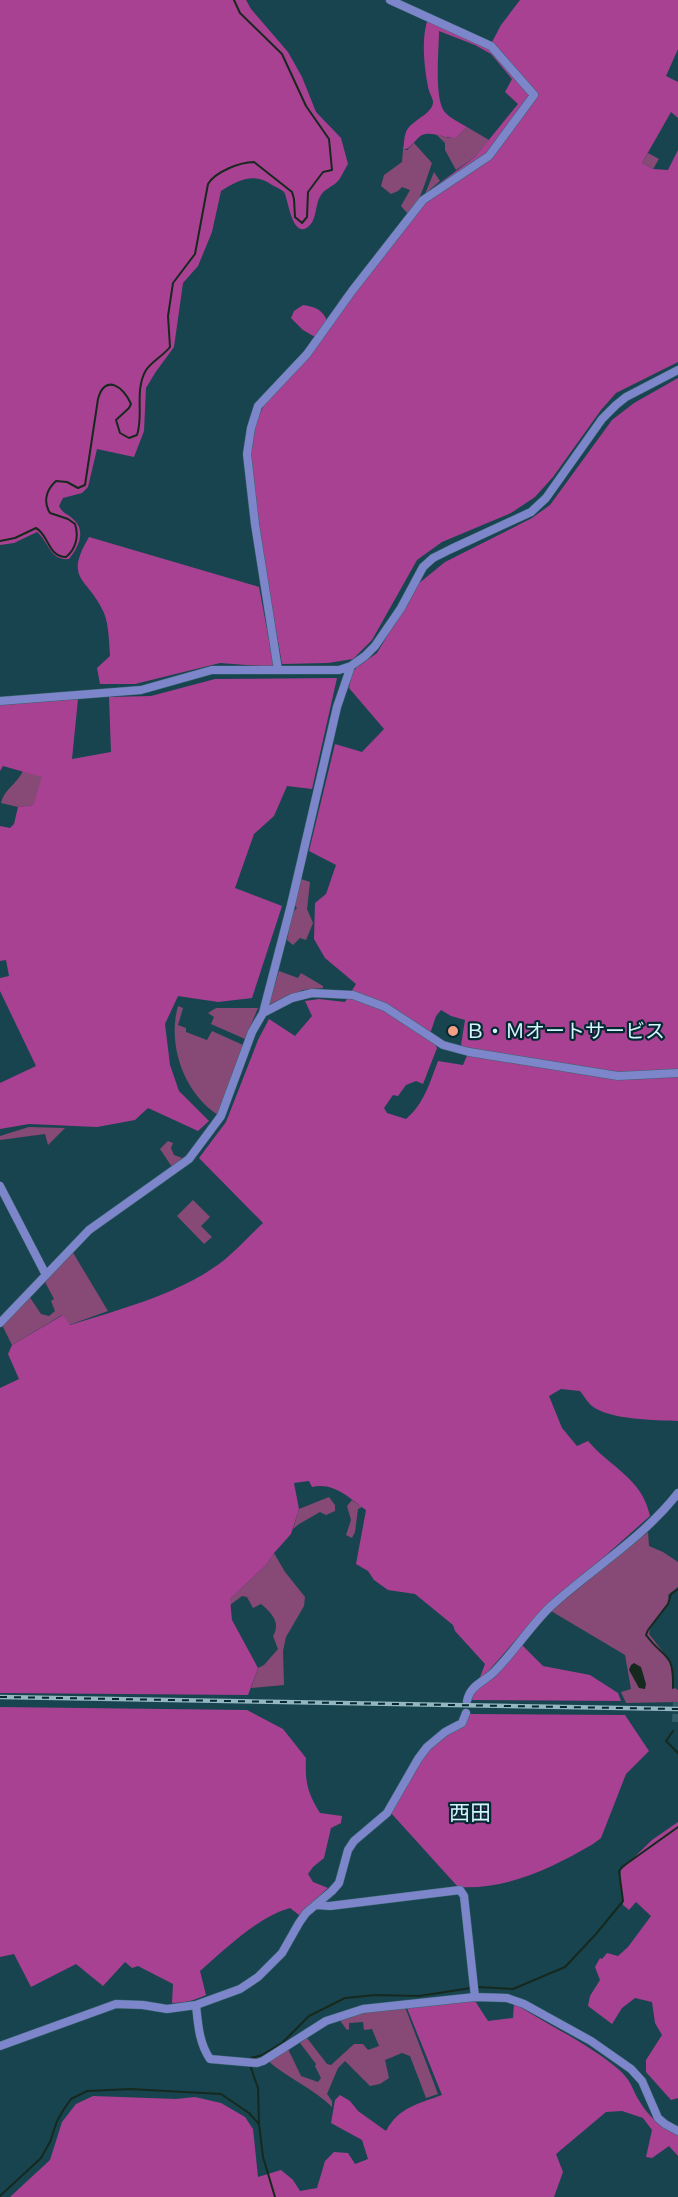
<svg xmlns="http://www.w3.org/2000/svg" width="678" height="2197" viewBox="0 0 678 2197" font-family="Karla,'Noto Sans JP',sans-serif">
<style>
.green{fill:#874a77}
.forest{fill:#a94192;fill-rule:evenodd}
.water{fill:#16291e}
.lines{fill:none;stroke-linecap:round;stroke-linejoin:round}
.stream{stroke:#16291e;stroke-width:2}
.minor-tunnel{stroke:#345e69;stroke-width:8;stroke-dasharray:8 4;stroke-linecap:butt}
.minor-casing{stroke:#3a646e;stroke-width:9}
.minor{stroke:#7d86ca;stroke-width:8}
.rail-casing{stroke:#93b6c0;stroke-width:4.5}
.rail{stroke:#052932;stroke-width:2;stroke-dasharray:7;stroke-linecap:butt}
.poi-dot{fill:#f39f86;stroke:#052932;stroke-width:2}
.labels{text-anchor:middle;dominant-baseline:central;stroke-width:4.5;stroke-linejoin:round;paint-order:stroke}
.poi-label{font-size:20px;fill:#d5f3fc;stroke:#052932;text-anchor:start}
.neighbourhood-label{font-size:21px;fill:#d5f3fc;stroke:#052932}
</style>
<rect width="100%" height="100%" fill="#18444f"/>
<path class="green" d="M467,127L489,140L475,157L456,170L445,150V143L436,134L448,138H456Z
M414,143L432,163C425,182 422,198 409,215L401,206L410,190L402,187L398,191L391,194L381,186L384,175L402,162L403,150H407Z
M648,153L659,159L653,169L642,163Z
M434,172L440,181L425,194Z
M23,771L43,777L33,805L18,807L1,803C4,789 17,784 23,771Z
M301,879L310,882L307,909L313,923L306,940L300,938L293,945L287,940L292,913L297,908L294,904Z
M279,971L298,978L301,973L323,986V988L303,990L270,1004L269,1003Z
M178,1006L183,1008L178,1025L186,1028V1032L207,1040L212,1031L243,1045L218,1115C184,1093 167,1045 178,1006Z
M216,1008H258L245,1039L211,1024L214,1017L208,1013Z
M29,1127L65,1128L48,1145L45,1134L0,1140V1136Z
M168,1141L173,1143L171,1148L174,1155L182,1158L193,1149L172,1167L160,1149Z
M193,1200L210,1217L201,1226L212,1237L204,1244L177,1216Z
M72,1251L108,1311L69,1325L62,1315L12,1345L2,1325L29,1296L41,1314L49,1316L55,1311L51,1301L54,1299L45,1282Z
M329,1497L335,1505V1511L326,1515L320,1512L299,1524L293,1529L299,1509Z
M352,1500L362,1507L358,1509L355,1532L352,1538L346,1535L351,1520L347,1506Z
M648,1532L649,1546L663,1552L678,1562V1587L668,1595L669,1601L650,1628L649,1634L671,1662L673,1687L678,1690V1702L626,1703L621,1692L631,1689L625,1655L551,1611Z
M274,1553L285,1572L305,1597L304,1606L286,1637L283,1651L284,1685L251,1688L258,1668L264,1665L278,1649L273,1636C281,1623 272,1613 261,1604L253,1608L247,1597L242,1596L230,1605V1599L266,1565Z
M405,2007L438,2094L426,2098L410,2056L402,2053L385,2060L389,2078L380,2084L370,2086L345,2061L338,2068L327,2094L332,2101V2107C313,2088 287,2078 267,2060L288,2049L301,2076L318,2082L321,2078L315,2066L316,2064L300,2043L307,2038L327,2064L331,2065L354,2044H363L368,2050L379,2046L372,2029L364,2030L363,2022L349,2023V2029L347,2030L341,2022V2017L373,2010Z"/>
<path class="forest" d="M0,0H246L251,9L288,52L302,77L316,112L341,138L348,164C344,170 341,179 336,183C331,187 324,190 321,195C315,203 317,218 310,225C292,243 288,197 284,192C281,189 276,187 272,185C254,172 238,180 221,191L212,232L198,266L183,283L174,347L155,373L146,388L144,431L134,457L97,449L88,487L82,493L63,498L59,506C64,515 67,513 73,519C87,531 78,548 69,559C50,561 49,542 37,532L14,543L0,545Z
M520,0H678V49L666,76L678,82V118L671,112L642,163L653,169L668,170L678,150V362L616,393L601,410L553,477L535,497L511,513L442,542L417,560L372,640L353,659L328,663L282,664L260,538L251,454L256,422L266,401L315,337L303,330L291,318L294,311L303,305C316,307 321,309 327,320L343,296L425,194L475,157L518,104L505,92L512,79L491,54L475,45L439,31C439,49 434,96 444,111C449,118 459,122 467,127L456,138C445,139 433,131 422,135C415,139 412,148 403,150C404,145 404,137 406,132C411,120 434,114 433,101C432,97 429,92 428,87C424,66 421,39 428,18L491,44L501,25Z
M678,378V1421C657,1420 609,1420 592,1406C588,1403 584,1396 580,1391L561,1389L549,1396L562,1428L577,1446L588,1441C611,1468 642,1478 650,1516L534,1619L486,1674L479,1680L485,1664L455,1631L453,1625L415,1594L388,1590L374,1580L368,1571L356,1564L366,1510C349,1498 334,1482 312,1487L309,1481L294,1483L299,1509L291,1534L274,1553L266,1565L230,1599L232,1620L258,1668L248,1695L0,1693V1388L19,1379L8,1354L12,1345L63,1315L70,1325C121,1309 176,1295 219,1264C235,1252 249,1236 263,1223L199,1158L226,1122L258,1040L269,1019L295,1036L312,1016L305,1001L319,999L345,1002L356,984L325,958L314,939L315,903L326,894L336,865L309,851L335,744L362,752L384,729L349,688L352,673L357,667L377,653L418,584L445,562L532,518L550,505L612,420L634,403ZM441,1010L451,1016L465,1020L461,1045L469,1051L463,1065L438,1061C430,1082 424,1104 406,1119L387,1113L384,1108L393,1095L398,1096L406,1085L416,1081L423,1084L437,1048L430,1034L436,1016Z
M89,537L259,587L274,667L220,663L135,684H100L97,668L110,656C109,643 109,625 104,613C88,577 63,581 89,537Z
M337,678L312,789L287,786L274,816L254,834L235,888L282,906L252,998L218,1002L178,996L165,1024L170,1065L179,1091L209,1121L198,1131L148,1108L135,1120L97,1127L29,1124L0,1129V1083L36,1066L0,991V978L9,976L6,960L0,961V826L10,828L14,824L18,807L33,805L42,777L3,766L0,771V705L78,699L72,759L111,752L109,697L151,696L215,679Z
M522,1645L543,1666L590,1675L618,1693L621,1701L471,1700L473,1693Z
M0,1707L247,1710L283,1729L306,1758C305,1782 307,1792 320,1813L342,1816L341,1823L331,1828L324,1858L313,1867L308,1874L313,1882L328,1888L299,1915L290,1908C258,1917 225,1949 200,1971L206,1995C195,2000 185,2003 172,2003L173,1984L138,1966L132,1968L125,1962L103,1986L76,1964L31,1987L14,1954L0,1957Z
M468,1714L625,1715L649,1751L626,1774L601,1838L593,1844C552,1868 507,1890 458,1887L391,1813L392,1808L414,1770L429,1750Z
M678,1822V2098L671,2100L646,2072V2060L662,2035L655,2023L652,2002L635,1998L622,2008L612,2024L588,2006L590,1996L600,1980L595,1967L600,1958L602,1959L607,1953L618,1956L628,1947L651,1916L636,1902L629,1910L623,1905L620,1879L621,1870L652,1840Z
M475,2001L488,2021L513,2018L514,2003C547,2025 586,2042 617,2068C633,2082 630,2086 640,2102C648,2116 663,2129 678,2135V2156L669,2146L652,2158L646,2157L652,2130L643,2118L622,2111L606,2112L556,2154L563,2172L554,2197H10L50,2160L62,2122L76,2104L93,2096L176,2099L195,2097L221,2103L245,2117L253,2129L258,2177L281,2170L293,2180L300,2191L317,2188L325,2161L334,2152L348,2153L355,2164L368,2159L362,2140L331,2123L335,2100L340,2095L350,2101L358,2111L386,2131C399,2107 418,2104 442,2095L407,2008Z"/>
<path class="water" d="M634,1663L641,1667L646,1684L645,1689L639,1688L629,1670L631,1665Z"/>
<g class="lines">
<path class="stream" d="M0,541L15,538L36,528C49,535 48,557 66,557C76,549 79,536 75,524L68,519L50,513C43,502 46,490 56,481L67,482L78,488L85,485L98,399C105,373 124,387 131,404L129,408L116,420L120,433L129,438L137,435C144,415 134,391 146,370C152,361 163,356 170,347L168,316L173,283L195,254L208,184C215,172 240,162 254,162L292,192L294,199L295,217L302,223L307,217L308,192L323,172L332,170L329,139L306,106L282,54L240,13L234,0
M673,1688C674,1650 664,1660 646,1635L648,1630L668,1604L671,1594L678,1589
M673,1731L666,1741L678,1753
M477,1987L513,1989L565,1967L596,1934L623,1901L619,1871L622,1867L678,1827
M250,2060L251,2058L262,2055L282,2043L309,2016L345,1998L376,1995L419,1996L471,1988
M250,2065L258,2088L259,2124
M0,2196L41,2158L50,2142L57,2121L64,2109L71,2099L87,2091L130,2089L221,2094L249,2113L259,2124L263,2157L275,2197"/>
<path class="minor-tunnel" d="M676,1722L677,1701"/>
<defs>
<path id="minor" d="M278,670L255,524L247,454L251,428L258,406L307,354L352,291L423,200L489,156L534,95L491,46L390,0
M0,701L141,690L212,670H339L351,666L365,656L375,646L401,608L423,567L433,558L451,549L531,512L546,498L602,419L616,405L626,397L678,370
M263,1013L292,998L312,993L353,995L385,1007L443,1045L469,1052L618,1076L678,1073
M0,1186L46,1275
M0,1323L89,1230L189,1159L221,1116L252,1032L263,1013L291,905L337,707L351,666
M467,1701C470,1685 484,1682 494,1672C515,1651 530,1626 551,1606C593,1568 643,1538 678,1493
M317,1905L330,1906L460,1890L464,1896L475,1997
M196,2005C198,2024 199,2043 210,2059L257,2063L263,2061L326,2021L363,2009L475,1997L507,1998L524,2004L591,2041L631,2069L642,2081L658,2118L665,2124L678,2131
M0,2046L116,2004L143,2005L167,2009L196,2005L240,1989L258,1977L282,1953L299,1923L306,1913L332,1891L339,1883L348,1850L354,1841L387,1813L418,1759L427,1747L445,1732L462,1723L466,1713"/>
</defs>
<use href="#minor" class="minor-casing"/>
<use href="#minor" class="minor"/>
<defs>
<path id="rail" d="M0,1697L678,1709"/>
</defs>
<use href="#rail" class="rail-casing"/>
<use href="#rail" class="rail"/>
</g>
<circle class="poi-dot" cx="453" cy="1031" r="6"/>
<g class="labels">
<g class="poi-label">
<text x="465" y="1031">Ｂ・Ｍオートサービス</text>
</g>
<g class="neighbourhood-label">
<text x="470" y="1813">西田</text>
</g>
</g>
</svg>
